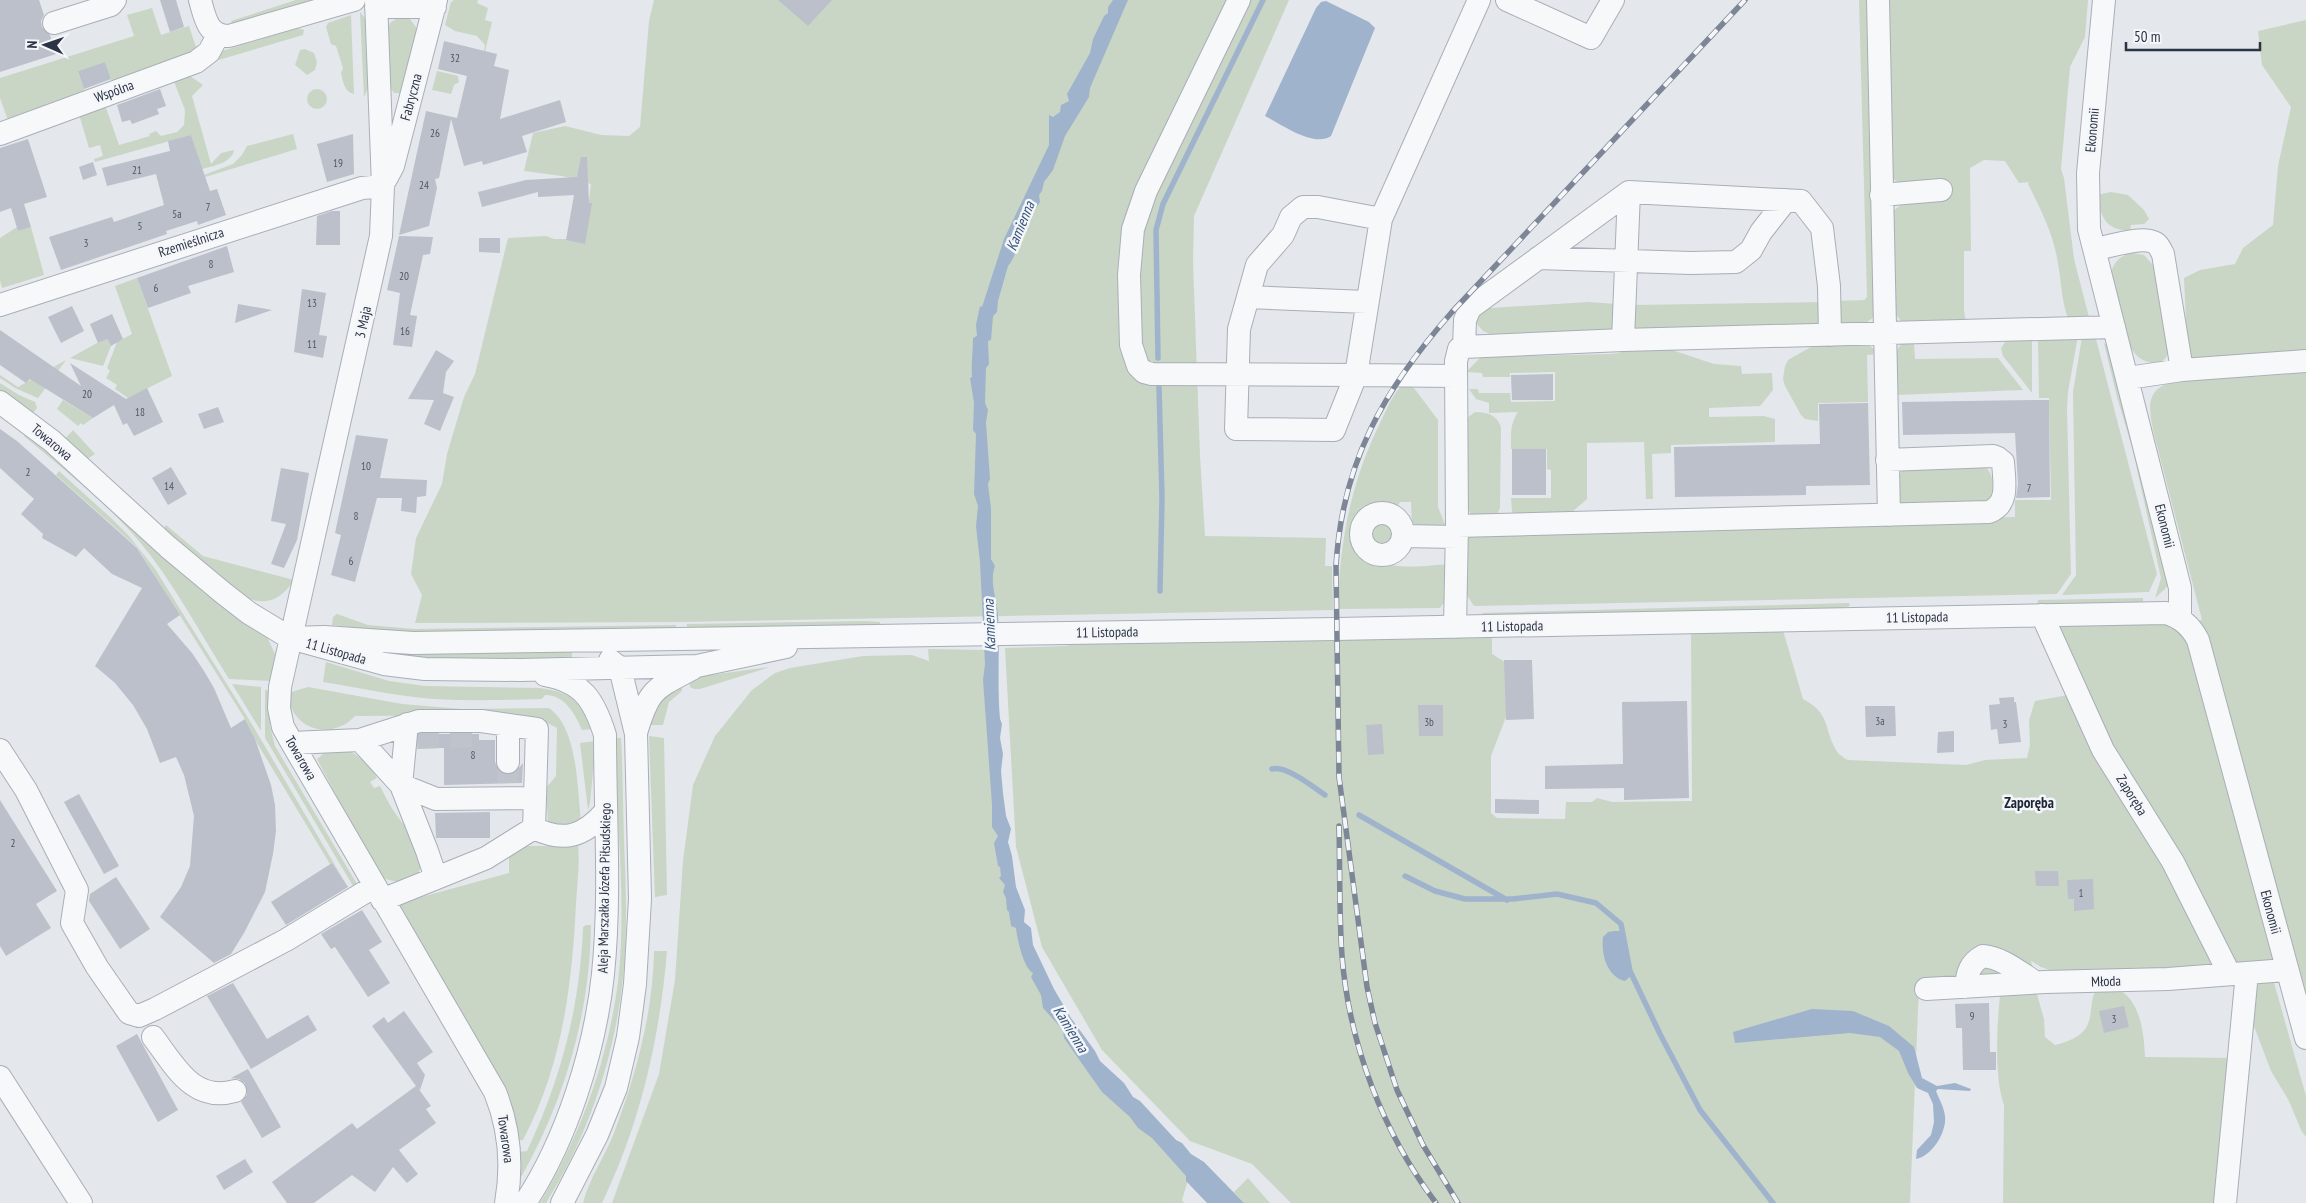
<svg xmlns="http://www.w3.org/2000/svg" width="2306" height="1203" viewBox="0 0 2306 1203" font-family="'PT Sans Narrow',sans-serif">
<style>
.green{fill:#c9d6c5}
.water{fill:#9fb4cc}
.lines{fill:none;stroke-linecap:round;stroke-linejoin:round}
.stream{stroke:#9fb4cc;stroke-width:5.5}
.building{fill:#bbc0ca}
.minor-tunnel{stroke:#bfc3cb;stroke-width:22;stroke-dasharray:22 11;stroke-linecap:butt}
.minor-casing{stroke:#a9aeb7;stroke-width:24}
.minor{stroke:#f7f8fa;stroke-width:22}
.rail-casing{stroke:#7d8696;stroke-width:5.5}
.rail{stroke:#f4f6f9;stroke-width:4;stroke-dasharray:11;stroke-linecap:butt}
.labels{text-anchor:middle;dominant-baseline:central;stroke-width:5;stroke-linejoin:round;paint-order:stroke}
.number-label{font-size:11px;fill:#4f5766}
.street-label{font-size:14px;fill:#2b3445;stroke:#f4f6f9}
.water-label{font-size:15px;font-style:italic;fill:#34527a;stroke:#f4f6f9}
.neighbourhood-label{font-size:15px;font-weight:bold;fill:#1d2536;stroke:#f4f6f9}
</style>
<rect width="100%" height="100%" fill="#e4e7ec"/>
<path class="green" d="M296,0H314L233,26L231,21Z
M454,0H478L477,3L488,8L485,20L492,22L479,77L485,45L477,36L455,31L445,25L451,2Z
M654,0H1289L1194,216L1193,262L1200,456L1205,536L1326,538L1325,566H1332L1333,610L680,622L415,623L422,595L411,574L416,538L442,484L447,454L464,397L475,374L508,238L546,236L554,239H581L585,234L591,184L562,176L524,171L533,133L565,126L601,135L629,136L640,127L649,21Z
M1859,0H2088L2085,37L2070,67L2061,169L2064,178L2074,259L2089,317L2069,321C2061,300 2062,285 2058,264C2054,235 2041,210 2028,184L2029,182L2019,183L2005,161L1984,160L1970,168L1971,251H1964V311L1966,323L1902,322L1896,315L1887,217L1907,199L1941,180L1898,182L1888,176L1874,317L1863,325L1844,324L1841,321L1837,301L1864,300L1867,297Z
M152,8L161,35L189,26L197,50L113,85L105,62L78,71L86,95L9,123L0,98V78L134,36L127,15Z
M360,12L365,18L368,88L364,97Z
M351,15L354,94C344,92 343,81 341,73L343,68L336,46L331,44L326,27L328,23Z
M399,17L410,19L418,30L401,93H394L390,87L388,30L390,23Z
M2306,20V357L2188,363L2184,278L2200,270L2235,264L2243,248L2273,225L2278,166L2291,107L2262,65L2258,31Z
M298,28L304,30L303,35L215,61V53Z
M305,49L314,53L317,62L315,70L307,75L295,65L300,50Z
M437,71L458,76L459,82L454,85L451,94L432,90Z
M190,76L203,85L192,96L211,164L221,153L234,150C232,163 213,166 202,169L191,135L95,162L94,159L103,156L100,145L89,148L78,111L104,102L119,145L150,136L149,134L156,131L161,136L177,132L184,125L185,110L173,79Z
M307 99a10 10 0 1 1 20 0a10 10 0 1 1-20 0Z
M293,134L297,149L205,177L204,175L233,164L242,155L247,146Z
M2111,192L2128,195L2144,210L2149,219L2144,224L2131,225L2130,230C2106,232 2100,215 2097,195Z
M17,227L18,231L31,227L44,275L2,288L0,280V238Z
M2133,253L2144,255L2154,266L2168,351C2166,370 2141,364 2133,351C2128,344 2111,285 2111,276C2111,264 2121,254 2133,253Z
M137,278L172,376L128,398L115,389L117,385L106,378L110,371L107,368L117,342L132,334L115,286Z
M1588,302L1617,304L1613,331L1490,334L1483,331L1475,322V309Z
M1826,302L1824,318L1817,324L1637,329L1631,325L1633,305Z
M2078,336L2068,392L2067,409L2071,574L2057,594L1474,606L1464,591L1465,543L1470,536L1490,529L2015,517V500H2051L2049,398H2039L2038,337Z
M2082,337L2096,339L2157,574L2149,592L2062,595L2076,575L2073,392Z
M106,338L111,346L103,366L70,358Z
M2008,338H2032V393L2003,356L2001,348Z
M1904,342L1914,343L1915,359L1998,358L2023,390L1895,395C1895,379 1889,352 1904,342Z
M1818,343L1869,344L1878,354L1867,355L1868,402L1818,403V421L1805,419L1801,415L1785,386L1783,379L1785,366L1788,360Z
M2104,343L2108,346L2169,582L2165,589L2155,598L2161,578L2133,451L2117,397Z
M1630,347H1663L1714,364L1741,366L1742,374L1772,373L1773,390L1760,406L1709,408V417L1764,416L1775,419V442L1671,445V453L1652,454L1653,499H1646L1644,442L1587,443V499L1565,518L1516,517L1512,511L1511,498H1551V470L1547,469V449H1511C1511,435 1510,423 1518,412L1489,413V403L1476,399L1469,389H1478L1479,393H1510L1511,402L1555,401V372L1510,373V377H1483L1482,373L1466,372L1480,358L1484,357L1611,354L1619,353Z
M66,360L38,398L15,388L0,378V375L18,387Z
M2306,373V1032L2288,970L2230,971L2219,951L2209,964L2181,970L2061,974L2041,967L2031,961L2035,976L1919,987L1910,1203H1291L1252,1164L1190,1141L1102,1050L1042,947L1016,847L1005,648L1065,646L1080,643H1191L1492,635V654L1505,662L1509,709L1491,756V813L1497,818L1565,819L1566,802H1592L1597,798L1612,802L1692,801L1691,630L1780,620L1803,699C1831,714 1823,727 1836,750C1838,754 1844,758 1848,760L1966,765L1985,760L2027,758L2030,745L2029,720L2035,701L2079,693L2051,626L2189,622L2202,620L2153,430C2149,408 2145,389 2173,382Z
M0,383L19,395L35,402L37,408L33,413L0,390Z
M1405,383L1414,388L1438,420V507L1446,527H1412L1411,502H1400L1396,508L1385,507L1366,511C1358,519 1353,527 1356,539C1362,575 1423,566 1449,564L1445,601L1440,608L1338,609C1339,543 1351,481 1381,421C1388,407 1393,392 1405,383Z
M63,400L93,418L83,425L81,423L78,426L57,409Z
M1475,412C1487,412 1497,415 1501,427L1500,508L1496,517L1471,515L1468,508L1467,418Z
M73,430L95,454L87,459L65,439Z
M24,431L84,482L178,570L267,637L275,654L271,681L229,679C200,633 174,583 139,541C106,502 63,469 24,436Z
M1984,465C1996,477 1995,491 1986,505L1902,504C1896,496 1897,478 1902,470Z
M59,471L112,519L130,537L155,569L253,726L349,889L332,863L330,864L257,743L245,719L137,547L56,475Z
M1368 534a13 13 0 1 1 26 0a13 13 0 1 1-26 0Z
M166,525L203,556L294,580C278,605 260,606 236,593L164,528Z
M2143,598V602L2037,605L2038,600Z
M1849,603L1850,606L1834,610L1492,618L1481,613Z
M337,614L368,625L415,629L676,625V629L414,634L332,625L333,617Z
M865,621L880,622V626L687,629V624Z
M928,649L985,650L1014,920L1088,1069L1184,1167L1188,1180L1182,1200L1184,1203H612L659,1074L675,980L683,861L693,785L715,736L752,690L775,673L790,668L863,656L912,655L929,661Z
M568,651L572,653V659L424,660L397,654Z
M326,662L389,681L425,686L540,688C574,693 578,701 594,729L582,730C575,714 565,695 545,695L542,699C506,700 470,701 434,699C397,696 360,688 323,682Z
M770,667L700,689H694L690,687L689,678Z
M682,681V691L669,702L663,725H649V710Z
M232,684L261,687V731Z
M308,687L402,704L462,709L549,708C578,728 577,788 581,820L570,828L548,824L546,788L556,776L557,728L540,719L539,722L524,715L355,716C331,742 290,729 288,693Z
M265,690L270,691V726L275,746L357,884L353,886L265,738Z
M649,736L664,738L667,895L655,897Z
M615,738H621C623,773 623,807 624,841C626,889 628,938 622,986C613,1062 587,1138 546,1203H540C580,1136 608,1060 618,982C627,901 616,819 615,738Z
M596,741L590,803L588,810L580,743Z
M348,750C362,758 370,764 377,778L370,782L374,788L380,786C384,794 388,802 393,810C404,827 432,853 417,875C403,882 390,885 377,873L317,759L327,751Z
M578,843C580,863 577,885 576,904C572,986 562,1066 523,1140L516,1141L396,904L509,873V857L523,846H560Z
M586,925H591C590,1015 564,1102 520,1179L518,1152L527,1151C561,1079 580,1007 583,927Z
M654,951H667C660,1037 640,1125 602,1203H583C589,1179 605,1156 614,1133C636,1075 653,1013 654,951Z
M2271,972L2306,1096V1137L2301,1130L2289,1101L2271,1071L2244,1000L2247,973Z
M2025,986L2037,994L2044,1019L2045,1037L2055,1045C2071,1041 2087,1035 2090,1017C2092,1007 2091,999 2096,990C2137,978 2144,1027 2145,1057L2236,1058L2217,1203H2003L2004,1105C1994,1078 1997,1025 2000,996L2012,988Z
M1248,1178L1270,1203H1244L1234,1192Z"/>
<path class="water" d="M1113,0H1128L1090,88L1089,97L1065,136L1053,170L1044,182L1042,191L1039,195L1040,202L1032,215L1031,221L1026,224C1024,231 1013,262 1008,266L998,301L997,312L993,316L991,340L988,341L989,364L986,368L985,403L988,410L986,422L990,479L988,484L991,509V559L995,566C989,582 997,599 998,615C1000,650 997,685 1000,719L1002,724L1000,738L1003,754L1001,771L1003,793L1006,816L1011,829L1008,842L1012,856L1016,887L1025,910L1024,922L1031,928L1033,945L1054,989L1071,1018L1095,1051L1100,1061L1124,1083L1133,1097L1140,1101L1176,1140L1182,1143L1191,1154L1204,1162L1244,1203H1207L1186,1181V1176L1152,1138L1138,1128L1130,1117L1102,1092L1073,1051L1064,1038L1063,1030L1043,1008L1041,995L1031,977L1033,973C1024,969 1017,939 1016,928L1011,926L1009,912L1007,910L1006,898L1003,892L1005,885L999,878L1001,876L1000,867L998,866L994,843L998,836L992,827V805L983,680L985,664L980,562L976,526L978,506L974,494L976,434L973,430L974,403L970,378L972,377C971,363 973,351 973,338L977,336L976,325L980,306L982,307L1004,239L1049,145V115L1053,117L1060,112L1061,105L1069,101L1067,94L1090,53L1093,39L1104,16L1108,13V7Z
M1326,1L1369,22L1375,28L1331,136C1314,148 1281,124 1265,116L1316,8L1321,2Z
M1614,931H1622L1632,975L1625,981C1607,976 1601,955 1603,937L1608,932Z
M1812,1009L1853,1011L1889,1026L1914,1047L1922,1078L1937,1086L1955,1083L1971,1089L1970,1091L1938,1089L1936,1091C1939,1099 1944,1107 1945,1116C1947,1132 1932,1156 1916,1159L1917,1150L1931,1135L1934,1122L1933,1104L1928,1093L1917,1088L1908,1073L1899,1051L1880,1037L1850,1033L1735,1043L1733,1032Z"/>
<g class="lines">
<path class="stream" d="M1158,358L1156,230L1163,204L1263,0
M1159,387L1162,498L1160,591
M1272,769C1286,765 1313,787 1325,795
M1359,815L1507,900
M1405,876L1435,891L1465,899H1513L1557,894L1596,903L1621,924L1630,971L1660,1034L1700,1110L1773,1203"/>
</g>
<path class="building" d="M0,0H39L44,15L41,21L42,27L50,35L56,54L0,72Z
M160,0H176L184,27L170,32Z
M778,0H832L808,26Z
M444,41L497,54L494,66L509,70L500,119L560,100L566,122L522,136L527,152L483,165L482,161L464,166L451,119L439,178L435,179L437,188L429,226L399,235L426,111L457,118L467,76L438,69Z
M105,62L111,79L84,89L78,71Z
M160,89L166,106L157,109L159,114L132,124L130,120L122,122L117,105Z
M353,134L354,174L327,182L317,144Z
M191,135L210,191L217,189L226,215L198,225L197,221L166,231L167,234L61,270L49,237L112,217L114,222L164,205L156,174L107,186L102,168L170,151L168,141Z
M28,139L47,197L24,204L31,227L18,231L11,208L0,212V148Z
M581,157H587L589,203H592L585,244L566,240L574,195L538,197V192L482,207L478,192L526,180L577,177Z
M93,162L97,175L83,180L79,167Z
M332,211H340V245H316L317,216Z
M399,236L433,237L430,254L423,255L410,315L417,316L412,347L393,345L400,293L387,290Z
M479,238H500V253L479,252Z
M227,246L234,272L188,286L191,293L148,308L137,278Z
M302,289L326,293L319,335L327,336L323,358L294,352Z
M238,304L272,310L235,323Z
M72,306L84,331L61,343L48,317Z
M112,314L123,339L111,346L107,339L98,343L90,324Z
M0,330L81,386L70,363L126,399L147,388L163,422L134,436L127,423L123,425L114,405L93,418L30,379L26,383L0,365Z
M436,350L454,361L446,372L443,393L454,397L440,431L424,424L434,400L408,399Z
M1553,374V400H1512L1511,375Z
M2035,400H2049L2050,497L2016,498L2018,484L2015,433L1903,435L1902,402Z
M1868,403L1870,485L1806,486V495L1675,497L1674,447L1820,444L1819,404Z
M218,407L224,422L204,429L198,414Z
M0,429L17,441L137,548L180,615L167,624L192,653L204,671L214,688L231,728L245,719L255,739L271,785L275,805L276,831L273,854L265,892L244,933L231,954L214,963L160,917L181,887L190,866L194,816L184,775L176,757L160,763L147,729L133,705L115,683L95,666L142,588L112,574L84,548L76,557L42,538L43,534L21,514L34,499L0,468Z
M356,435L388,439L380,478L427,480L426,496L417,497L416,513L401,511L402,498H377L355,582L331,575L341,535L335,533Z
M1512,449H1546V495H1512Z
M171,467L187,494L168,505L152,478Z
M281,468L309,473L297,540L284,568L271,564L286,524L271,521Z
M1504,660H1532L1534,719L1506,720Z
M2014,697V702H2016L2021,742L1999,744L1997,729L1991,730L1989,705L2000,704L1999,698Z
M1687,701L1689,798L1624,800V788L1545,789V766L1623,764L1622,702Z
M1418,705H1443V736H1419Z
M1865,706H1895L1896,736L1866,737Z
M1382,724L1384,754L1368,755L1366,725Z
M1954,731V752L1937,753L1938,732Z
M479,734V740H495V762L501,773L508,775L514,774L523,763L522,783L444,785V748H418L419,735L421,734Z
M79,794L119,866L104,874L64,802Z
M1495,799L1539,800V814L1495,813Z
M0,800L57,891L36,904L51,928L6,956L0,946Z
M490,812V838H436L435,813Z
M332,863L348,887L286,925L271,902Z
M2035,871H2058L2059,886H2036Z
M116,877L150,929L120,949L89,901L90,894Z
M2093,879L2094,909L2074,911V899H2068L2067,880Z
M362,910L382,942L369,950L390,983L368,997L335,947L331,949L321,934Z
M233,983L267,1039L308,1015L317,1030L251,1069L207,996Z
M1989,1003L1990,1052H1996V1070H1963L1962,1028H1956L1955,1004Z
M2124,1006L2129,1027L2104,1033L2099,1011Z
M404,1011L433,1052L417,1063L425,1075L420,1090L418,1088L431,1106L426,1109L436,1123L399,1150L418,1174L407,1183L393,1167L375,1192L352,1175L314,1203H287L272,1182L352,1123L357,1129L416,1086L372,1026L384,1017L388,1023Z
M137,1034L178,1110L158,1122L116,1046Z
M248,1069L281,1127L262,1138L241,1102L247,1095L245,1083L239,1079L231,1078Z
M245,1159L253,1172L224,1190L216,1176Z"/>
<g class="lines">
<path class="minor-tunnel" d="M417,738L479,736
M508,783V762"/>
<defs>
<path id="minor" d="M200,0C205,17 207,36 229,36L354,0
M376,0L383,186L381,236L280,687L279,708L283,727L292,743L495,1092C510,1129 513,1164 506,1203
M1239,0L1146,191L1133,229L1129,275L1131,345L1138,366L1144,372L1152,374L1356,375L1381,219L1479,0
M1507,0L1591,38L1613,0
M1878,0L1889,515
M2104,0L2088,173L2089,229L2180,588V618
M376,7H435
M54,23L111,5L115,0
M0,134L196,62L209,52L218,35
M386,179L393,166L436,0
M1881,195L1941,190
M1381,219L1318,207H1303L1291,217L1283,235L1257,265L1239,329L1236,429L1334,430L1356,375L1456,376
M2095,249C2109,247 2141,236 2153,242C2159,244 2160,249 2163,254L2182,370
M1538,258L1691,263L1736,262L1751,250L1761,232L1786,200
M1248,297L1366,302
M0,305L362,188L383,186
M1623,340L1629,192
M1464,347L1465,320L1470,308L1629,192L1801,201L1822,228L1829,286L1830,335
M2128,378L2182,370L2306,361
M0,402L52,441L168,547L222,592L249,613L290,638L384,664L425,669L520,670L697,666L786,647
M1361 534a21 21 0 1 1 42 0a21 21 0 1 1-42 0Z
M1457,526L1989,512C2010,504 2004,481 2003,462L1998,458L1993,456L1887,460
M1403,536L1457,537
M2042,615L2103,750L2173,862L2229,973
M1455,627L1457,526L1456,361L1459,349L1464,347L1623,340L2114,327
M290,638L324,637L413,643L1336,629L2166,613C2180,617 2191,626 2198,640L2306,1038
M407,724L401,785L427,851L436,878
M636,733C649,689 654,689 692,669
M292,743L360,740L419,721H481L537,729L535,798L436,799L401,785L360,740
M0,750L26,790L77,890L72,923L97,967L129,1013L139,1016L155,1009L286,940L375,886
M508,762V725
M534,828C564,843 584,836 605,812
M382,900L486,858L534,828L535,798
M1966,987C1967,973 1970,963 1983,956C2003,958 2019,972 2035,982
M1926,989L2045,982L2168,979L2286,970
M153,1037C175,1066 193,1103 235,1091
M0,1077L81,1203
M525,1203C567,1139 595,1050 603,974C611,896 605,813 605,735C594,700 583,682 545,675
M562,1203L597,1135L616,1088L628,1037L635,984L640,899L636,734L620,668L610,660
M2225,1203L2247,973"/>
</defs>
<use href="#minor" class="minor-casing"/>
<use href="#minor" class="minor"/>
<defs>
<path id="rail" d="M1339,826C1340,869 1339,913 1342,956C1349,1044 1383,1133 1436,1203
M1458,1203L1423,1145L1397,1090L1375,1023L1367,987L1339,777L1336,566C1342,462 1384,389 1452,312L1745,0"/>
</defs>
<use href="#rail" class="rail-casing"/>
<use href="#rail" class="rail"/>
</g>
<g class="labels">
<g class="number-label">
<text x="455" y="58">32</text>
<text x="435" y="133">26</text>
<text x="338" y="163">19</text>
<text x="137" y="170">21</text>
<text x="424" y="185">24</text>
<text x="208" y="207">7</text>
<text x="177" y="214">5a</text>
<text x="140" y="226">5</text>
<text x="86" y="243">3</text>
<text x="211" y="264">8</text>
<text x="404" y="276">20</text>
<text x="156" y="288">6</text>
<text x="312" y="303">13</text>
<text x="405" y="331">16</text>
<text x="312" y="344">11</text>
<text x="87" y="394">20</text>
<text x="140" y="412">18</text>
<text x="366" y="466">10</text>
<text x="28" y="472">2</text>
<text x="169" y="486">14</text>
<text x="2029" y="488">7</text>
<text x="356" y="516">8</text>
<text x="351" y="561">6</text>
<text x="1880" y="721">3a</text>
<text x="1429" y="722">3b</text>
<text x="2005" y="724">3</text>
<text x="473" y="755">8</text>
<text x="13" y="843">2</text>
<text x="2081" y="893">1</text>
<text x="1972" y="1016">9</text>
<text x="2114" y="1019">3</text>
</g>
<g class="street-label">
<text transform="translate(114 91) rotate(-20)">Wspólna</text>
<text transform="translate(411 97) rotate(-75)">Fabryczna</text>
<text transform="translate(2092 130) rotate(-85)">Ekonomii</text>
<text transform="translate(191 242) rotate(-18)">Rzemieślnicza</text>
<text transform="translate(363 322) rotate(-78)">3 Maja</text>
<text transform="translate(52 442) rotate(40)">Towarowa</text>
<text transform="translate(2165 526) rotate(76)">Ekonomii</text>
<text transform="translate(1917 617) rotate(-1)">11 Listopada</text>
<text transform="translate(1512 626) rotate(-1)">11 Listopada</text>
<text transform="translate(1107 632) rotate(-1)">11 Listopada</text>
<text transform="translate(336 651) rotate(16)">11 Listopada</text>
<text transform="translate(301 758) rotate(60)">Towarowa</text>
<text transform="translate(2132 795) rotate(58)">Zaporęba</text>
<text transform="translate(604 888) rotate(-89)">Aleja Marszałka Józefa Piłsudskiego</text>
<text transform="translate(2271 912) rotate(75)">Ekonomii</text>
<text transform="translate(2106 981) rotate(-2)">Młoda</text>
<text transform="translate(506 1139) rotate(82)">Towarowa</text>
</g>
<g class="water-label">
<text transform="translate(1020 226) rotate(-68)">Kamienna</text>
<text transform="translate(989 625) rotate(-92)">Kamienna</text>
<text transform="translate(1071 1029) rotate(58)">Kamienna</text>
</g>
<g class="neighbourhood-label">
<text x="2029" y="802">Zaporęba</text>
</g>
</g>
<g transform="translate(45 45) rotate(272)" stroke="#f4f6f9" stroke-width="4" paint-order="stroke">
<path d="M0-4L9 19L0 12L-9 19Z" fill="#2b3445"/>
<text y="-8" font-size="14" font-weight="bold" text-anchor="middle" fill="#2b3445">N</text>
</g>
<path d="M2126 42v8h134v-8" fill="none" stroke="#2b3445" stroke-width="2.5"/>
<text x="2134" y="42" font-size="15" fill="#2b3445" stroke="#f4f6f9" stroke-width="4" paint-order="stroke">50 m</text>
</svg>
